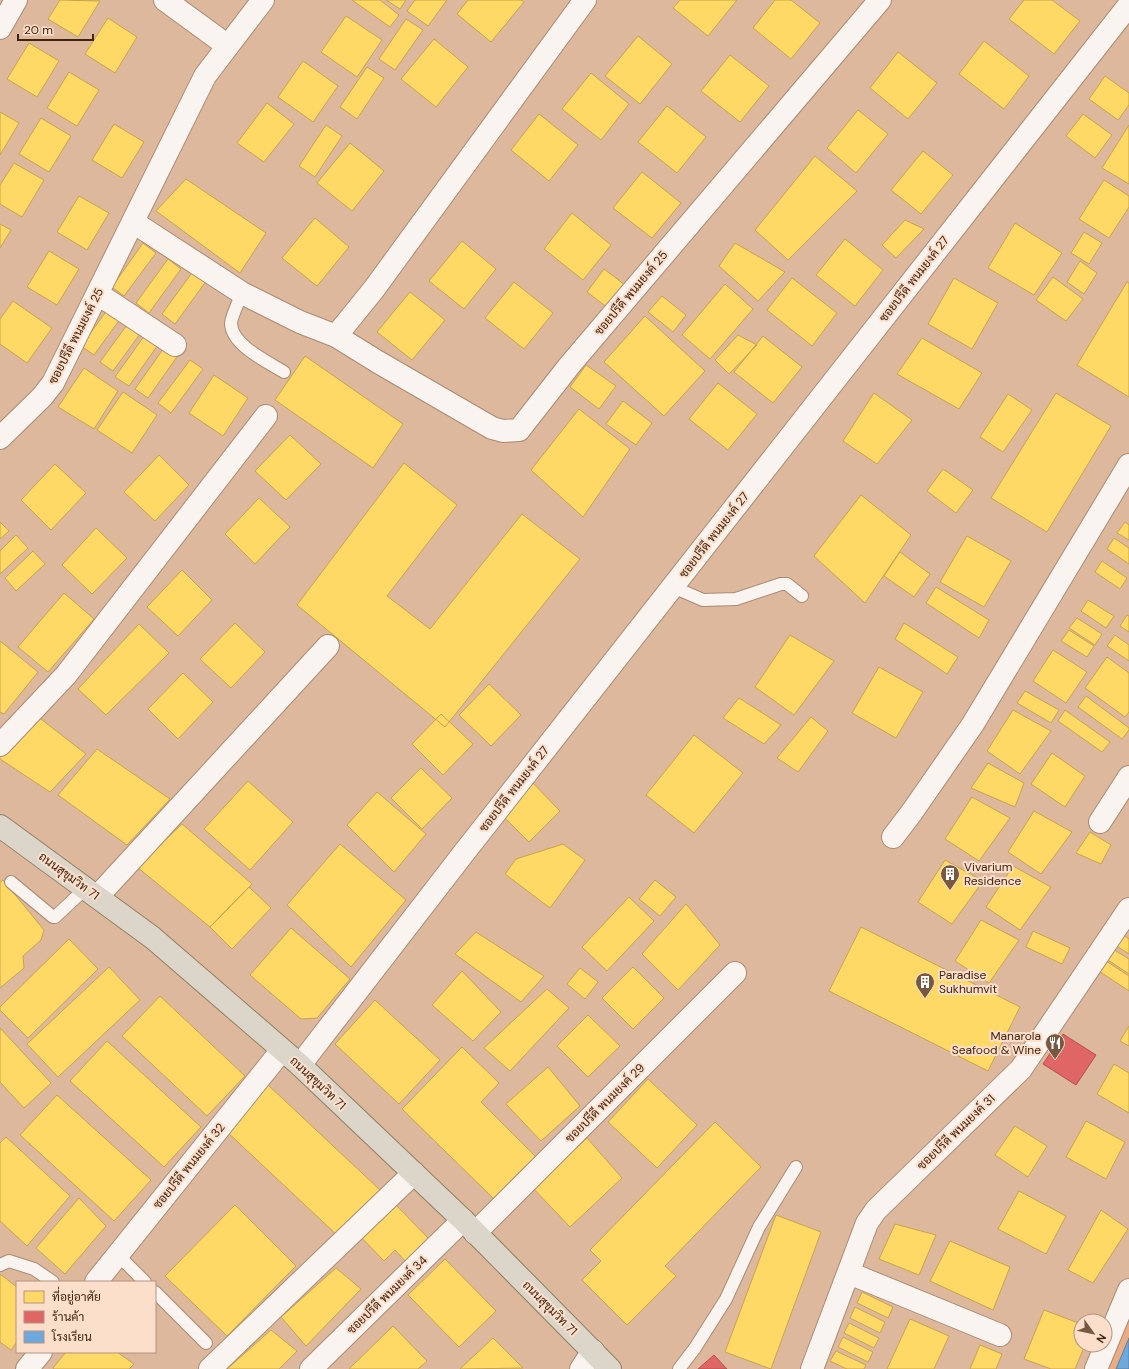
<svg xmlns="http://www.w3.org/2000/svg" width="1129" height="1369" viewBox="0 0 1129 1369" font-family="'DM Sans',Sarabun,sans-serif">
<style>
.built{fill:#e8ad82}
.homes{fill:#ffd966;stroke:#c6a34c}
.shops{fill:#e06666;stroke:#b0524c}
.schools{fill:#6fa8dc;stroke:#61809e}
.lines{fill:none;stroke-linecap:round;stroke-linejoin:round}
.lane-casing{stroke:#a88b74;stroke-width:14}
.street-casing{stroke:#a88b74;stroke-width:24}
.secondary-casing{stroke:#a88b74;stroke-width:24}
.primary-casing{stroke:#907f62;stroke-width:24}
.lane{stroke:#faf4f0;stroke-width:12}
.street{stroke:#faf4f0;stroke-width:22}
.secondary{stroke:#faf4f0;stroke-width:22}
.primary{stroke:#dbd6c9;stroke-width:22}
.labels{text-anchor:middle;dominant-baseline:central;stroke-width:4;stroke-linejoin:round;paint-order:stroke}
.street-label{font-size:12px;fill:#40240f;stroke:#fcdfcb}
.poi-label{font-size:12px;fill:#40240f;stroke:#fcdfcb;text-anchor:start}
</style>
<rect width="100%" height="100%" fill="#deb89c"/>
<path class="built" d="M1129,1319V1369H1108Z"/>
<path class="homes" d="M60,0L100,1L78,37L48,19Z
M352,0H380L399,15L390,27Z
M386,0H406L400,9Z
M415,0H447L428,26L407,11Z
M468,0H521L524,2L491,42L457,14Z
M680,0H737L708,36L673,8Z
M775,0H791L820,23L791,59L753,28Z
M1024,0H1052L1080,21L1054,54L1009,19Z
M346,16L382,40L357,77L321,52Z
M108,18L137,37L115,73L85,54Z
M406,19L423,30L395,70L379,59Z
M638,36L672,64L640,104L605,76Z
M434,39L468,67L436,107L401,79Z
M984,41L1029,76L1004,109L959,74Z
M29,43L59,61L37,97L7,79Z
M898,52L937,83L908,119L870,88Z
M730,55L769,86L740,122L701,91Z
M303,61L338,86L313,122L278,97Z
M367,67L384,78L357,119L340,107Z
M69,72L99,90L77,126L47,108Z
M591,73L629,104L601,140L562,109Z
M1105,76L1129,93V105L1118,120L1089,99Z
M267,103L294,124L264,162L237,143Z
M667,106L706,137L677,173L638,142Z
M858,110L888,134L856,173L827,148Z
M0,112L19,123L0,155Z
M539,114L578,145L549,181L511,150Z
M1083,114L1112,135L1095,158L1066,136Z
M41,118L71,136L49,172L19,154Z
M114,124L144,142L122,178L92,160Z
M326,125L342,136L315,177L299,166Z
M1129,125V184L1102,168Z
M350,143L384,171L352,211L317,183Z
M923,151L953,175L921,214L891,190Z
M815,156L857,191L788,260L755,230Z
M14,163L44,180L22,217L0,204V185Z
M642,172L681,203L652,238L613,208Z
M186,179L266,233L240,273L156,211Z
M1104,180L1129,196V207L1109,238L1079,219Z
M79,196L109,213L87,250L57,232Z
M572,213L611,245L583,280L544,249Z
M315,218L349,247L317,286L282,258Z
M905,220L924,229L896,258L882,245Z
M1015,223L1062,253L1034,295L988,268Z
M0,224L11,230L0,248Z
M1084,232L1102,243L1089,264L1071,253Z
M845,239L883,270L855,306L816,275Z
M462,241L496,269L464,309L429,281Z
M143,243L156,253L124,296L112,287Z
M735,243L785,272L758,301L719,266Z
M49,251L79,269L57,305L27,287Z
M168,259L181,269L149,313L136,303Z
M1080,261L1097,273L1084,294L1067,282Z
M604,269L629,288L612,311L587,292Z
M194,270L207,280L175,324L162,314Z
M1053,277L1083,299L1066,321L1036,300Z
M792,278L837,313L812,346L767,310Z
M954,278L998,303L972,349L928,324Z
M514,282L553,313L524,349L485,318Z
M1127,282L1129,283V397L1077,365Z
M725,284L753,309L710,359L682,335Z
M410,292L445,320L412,360L377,332Z
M662,296L686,315L673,332L648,312Z
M13,301L52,328L27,363L0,344V319Z
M113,302L126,311L94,355L81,346Z
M645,316L705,371L664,416L604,362Z
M132,318L145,327L113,371L100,362Z
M147,332L160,342L129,386L115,377Z
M738,335L757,345L729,374L715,360Z
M763,336L802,367L773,403L734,372Z
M922,338L982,373L959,409L897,374Z
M166,345L179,354L148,398L135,389Z
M305,356L403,424L373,468L275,400Z
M190,360L203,369L171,413L158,403Z
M586,365L616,386L599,409L570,387Z
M84,368L118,391L94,429L58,407Z
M214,375L248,398L223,436L189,413Z
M718,383L757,414L728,450L689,419Z
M123,392L157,415L132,453L97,430Z
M874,393L912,420L877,464L843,441Z
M1056,393L1111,426L1047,532L991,498Z
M1008,394L1032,410L1003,452L980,437Z
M623,401L652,423L636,445L606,424Z
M579,409L630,449L583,517L531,470Z
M290,435L321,464L286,500L255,471Z
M159,455L189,485L155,521L124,492Z
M404,463L457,505L387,596L430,629L522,514L580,559L445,727L297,605Z
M55,464L86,493L51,530L21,500Z
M943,469L973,490L956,513L927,491Z
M861,495L911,535L865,603L814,556Z
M259,498L290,527L255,564L225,534Z
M0,522L9,531L0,539Z
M1125,522L1129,525V540L1117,533Z
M96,528L127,558L92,594L62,565Z
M16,535L28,548L0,574V551Z
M967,536L1011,561L984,607L940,582Z
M1114,538L1129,548V564L1107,549Z
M33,551L45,564L16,591L5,578Z
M900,552L930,574L914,597L884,576Z
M1102,561L1127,578L1120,589L1095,572Z
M182,570L212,600L178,636L147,607Z
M936,587L989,620L979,638L926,603Z
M64,593L94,619L48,672L18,647Z
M1088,600L1114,616L1106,628L1081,611Z
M1127,615L1129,616V632L1120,626Z
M1077,618L1102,634L1095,645L1069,628Z
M235,623L265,652L231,688L200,659Z
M904,623L958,657L947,674L895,639Z
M139,624L169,653L106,715L78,689Z
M1069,630L1094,646L1087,657L1061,641Z
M790,635L834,661L794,715L755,687Z
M1115,635L1129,645V661L1107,646Z
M0,641L38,672L4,714L0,712Z
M1053,650L1087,672L1066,703L1033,681Z
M1107,657L1129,673V712L1125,717L1085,688Z
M879,667L923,692L896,738L852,713Z
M183,673L213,702L178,739L148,709Z
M489,684L521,715L491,746L459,715Z
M1025,691L1059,710L1051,723L1017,703Z
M1086,696L1129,728V730L1122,739L1078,707Z
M739,698L781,725L764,744L723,718Z
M1013,710L1051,731L1020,774L987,751Z
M1065,710L1110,742L1102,752L1058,721Z
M441,714L473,744L443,775L412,744Z
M37,716L86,754L50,792L0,759V749Z
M811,717L828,731L798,772L777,758Z
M694,735L743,773L694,833L646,795Z
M97,749L170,799L127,845L58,795Z
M1052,753L1085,776L1065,807L1031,784Z
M988,763L1024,783L1015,807L971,788Z
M421,768L452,798L422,829L391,798Z
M529,779L560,811L529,842L498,811Z
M248,781L293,822L250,870L204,829Z
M377,792L426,834L394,872L347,825Z
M972,797L1010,818L979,861L945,839Z
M1034,811L1072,832L1041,874L1008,852Z
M182,824L252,884L210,927L137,867Z
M1090,832L1111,845L1101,864L1076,853Z
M340,844L406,900L351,967L287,905Z
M563,844L585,860L550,908L505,874L516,859Z
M945,860L983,881L952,924L918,902Z
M1013,866L1051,887L1020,930L986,907Z
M3,880L44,930L41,940L23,956L24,968L0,988V882Z
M655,880L676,897L660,916L639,899Z
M249,887L271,908L232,949L210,927Z
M629,897L654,921L607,971L582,947Z
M686,904L720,945L678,990L642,954Z
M981,920L1019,940L989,983L955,961Z
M861,927L1020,1007L988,1071L829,991Z
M291,928L350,979L317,1018L301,1019L250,975Z
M1033,931L1070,948L1062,964L1026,947Z
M476,932L544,976L521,1002L455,954Z
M1122,934L1129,939V954L1115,945Z
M69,939L98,969L28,1038L0,1010V1007Z
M1111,948L1129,959V974L1105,958Z
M1103,959L1129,976V991L1096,969Z
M109,967L140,1000L58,1077L27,1044Z
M633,967L664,998L633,1029L602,998Z
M580,968L598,982L585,999L567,984Z
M462,971L501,1012L473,1041L432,1005Z
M547,989L569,1008L510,1071L484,1048Z
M160,996L245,1076L207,1116L122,1036Z
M375,1000L440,1060L399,1104L335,1044Z
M588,1015L620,1046L588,1077L557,1046Z
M1129,1026V1046L1120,1041Z
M0,1028L51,1083L24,1108L0,1082Z
M107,1041L201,1127L164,1167L70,1081Z
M462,1047L499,1083L481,1102L536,1157L494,1199L402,1109Z
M1114,1064L1129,1073V1113L1097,1094Z
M548,1067L580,1106L541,1141L506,1104Z
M648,1079L697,1125L657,1168L608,1122Z
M267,1084L380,1190L337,1235L225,1130Z
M57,1095L151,1180L114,1221L20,1135Z
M1086,1121L1125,1142L1106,1179L1066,1157Z
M715,1122L761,1167L665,1266L676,1276L627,1325L582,1280L601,1261L590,1250Z
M1015,1126L1047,1146L1028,1177L995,1155Z
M6,1137L70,1196L27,1246L0,1221V1143Z
M587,1138L622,1178L570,1227L532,1187Z
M1019,1191L1066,1216L1046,1254L998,1229Z
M79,1198L106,1226L65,1274L36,1248Z
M393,1202L430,1240L407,1263L395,1250L384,1261L358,1234Z
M235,1205L296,1266L227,1336L165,1276Z
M1101,1210L1128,1229L1093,1283L1068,1270Z
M776,1215L821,1232L771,1369L725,1352Z
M895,1224L936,1235L919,1275L879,1259Z
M950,1241L1010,1267L993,1310L930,1281Z
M445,1259L496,1311L459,1347L408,1295Z
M336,1268L361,1289L306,1346L281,1317Z
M0,1274L17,1287V1342L11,1350L0,1342Z
M862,1292L893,1307L888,1318L857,1303Z
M855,1307L885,1322L880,1333L850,1318Z
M1044,1310L1081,1324V1345H1085L1075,1369H1051L1024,1359Z
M910,1319L949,1336L934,1369H887Z
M849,1323L879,1338L874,1348L844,1333Z
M393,1326L427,1361L418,1369H349Z
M271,1330L297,1351L279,1369H227Z
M843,1337L873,1352L868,1362L838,1347Z
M493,1338L523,1368L460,1369Z
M980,1345L1002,1354L996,1369H970Z
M836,1351L866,1365L864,1369H847L830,1361Z
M66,1352H117L134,1364L129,1369H54L53,1368Z"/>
<path class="shops" d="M1063,1034L1096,1055L1076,1085L1043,1064Z
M714,1355L727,1369H698Z"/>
<path class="schools" d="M1129,1338V1369H1116Z"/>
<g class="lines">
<defs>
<path id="lane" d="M242,293C239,301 232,315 231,323C231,345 268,362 284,372
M673,587L703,600L736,599L781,584H787L802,596
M11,882L53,917H55L86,888
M118,1255L145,1282
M0,1265L9,1261L34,1269L53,1282
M155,1292L206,1343
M679,1369L695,1348L726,1299L759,1227L796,1167"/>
<path id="street" d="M165,0L228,46
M0,28L16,0
M133,222L242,293L300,322L336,336L378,362L492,428L503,431L519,430L569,366L880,0
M98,294L175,345
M336,336L374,289L585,0
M0,438L42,397L53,383L205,76L263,0
M0,745L66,675L266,416
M1100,822L1129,777
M893,837L912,812L973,724L1129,465
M97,897L328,646
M300,1065L463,854L1129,5
M475,1233L735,973
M849,1273L1000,1335
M96,1282L282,1050
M27,1369L41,1352
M210,1369L414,1173
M311,1369L463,1220
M581,1369L593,1351
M1096,1369L1129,1290"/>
<path id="secondary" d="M812,1369L867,1223L876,1210L1021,1069L1129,909"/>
<path id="primary" d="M0,826L153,938L300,1065L463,1220L610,1369"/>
</defs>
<use href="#lane" class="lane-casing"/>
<use href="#street" class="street-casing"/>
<use href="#secondary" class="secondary-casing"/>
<use href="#primary" class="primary-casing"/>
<use href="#lane" class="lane"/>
<use href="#street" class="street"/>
<use href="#secondary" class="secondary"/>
<use href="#primary" class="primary"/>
</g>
<defs>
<symbol id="building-pin" viewBox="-11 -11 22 30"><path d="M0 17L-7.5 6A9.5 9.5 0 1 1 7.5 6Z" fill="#775840" stroke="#fcdfcb"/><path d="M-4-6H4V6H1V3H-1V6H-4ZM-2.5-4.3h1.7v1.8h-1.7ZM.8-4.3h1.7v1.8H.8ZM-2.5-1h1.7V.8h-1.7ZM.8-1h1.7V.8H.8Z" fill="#fff"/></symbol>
<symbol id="restaurant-pin" viewBox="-11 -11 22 30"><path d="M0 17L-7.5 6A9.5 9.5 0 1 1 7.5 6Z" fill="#775840" stroke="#fcdfcb"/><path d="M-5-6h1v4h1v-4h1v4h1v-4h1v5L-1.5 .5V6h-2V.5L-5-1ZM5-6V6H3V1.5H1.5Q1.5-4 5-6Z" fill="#fff"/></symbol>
</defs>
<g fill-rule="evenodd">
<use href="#building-pin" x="939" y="863" width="22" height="30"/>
<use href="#building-pin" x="914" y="971" width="22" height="30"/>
<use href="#restaurant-pin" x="1044" y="1032" width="22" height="30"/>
</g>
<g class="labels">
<g class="street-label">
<text transform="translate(914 279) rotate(-52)">ซอยปรีดี พนมยงค์ 27</text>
<text transform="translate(631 293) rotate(-50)">ซอยปรีดี พนมยงค์ 25</text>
<text transform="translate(76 336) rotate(-63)">ซอยปรีดี พนมยงค์ 25</text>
<text transform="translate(714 535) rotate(-52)">ซอยปรีดี พนมยงค์ 27</text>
<text transform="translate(514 789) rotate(-52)">ซอยปรีดี พนมยงค์ 27</text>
<text transform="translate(69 876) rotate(36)">ถนนสุขุมวิท 71</text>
<text transform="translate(318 1083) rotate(43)">ถนนสุขุมวิท 71</text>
<text transform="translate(605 1103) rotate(-45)">ซอยปรีดี พนมยงค์ 29</text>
<text transform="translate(956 1132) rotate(-44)">ซอยปรีดี พนมยงค์ 31</text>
<text transform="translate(189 1166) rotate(-51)">ซอยปรีดี พนมยงค์ 32</text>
<text transform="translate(387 1295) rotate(-44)">ซอยปรีดี พนมยงค์ 34</text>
<text transform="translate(550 1308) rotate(45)">ถนนสุขุมวิท 71</text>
</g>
<g class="poi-label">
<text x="964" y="867">Vivarium<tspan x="964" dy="14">Residence</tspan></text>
<text x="939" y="975">Paradise<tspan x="939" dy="14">Sukhumvit</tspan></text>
<text x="1041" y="1036" text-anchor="end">Manarola<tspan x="1041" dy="14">Seafood &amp; Wine</tspan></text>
</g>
</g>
<rect x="16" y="1281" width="140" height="72" fill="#fcdfcb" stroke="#b19480"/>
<rect x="24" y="1291" width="20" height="12" fill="#ffd966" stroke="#b19480"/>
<text x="52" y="1301" font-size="12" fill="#40240f">ที่อยู่อาศัย</text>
<rect x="24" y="1311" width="20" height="12" fill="#e06666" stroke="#b19480"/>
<text x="52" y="1321" font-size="12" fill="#40240f">ร้านค้า</text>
<rect x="24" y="1331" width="20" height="12" fill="#6fa8dc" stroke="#b19480"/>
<text x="52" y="1341" font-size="12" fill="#40240f">โรงเรียน</text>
<g transform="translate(1093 1333) rotate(123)"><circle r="19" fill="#fcdfcb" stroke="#b19480"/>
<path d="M0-3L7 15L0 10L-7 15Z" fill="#775840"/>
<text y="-6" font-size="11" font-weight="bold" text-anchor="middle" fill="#40240f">N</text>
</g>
<path d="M18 34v6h75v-6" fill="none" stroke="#40240f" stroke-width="2"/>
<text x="24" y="34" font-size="12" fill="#40240f" stroke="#fcdfcb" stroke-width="3" paint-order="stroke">20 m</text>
</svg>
